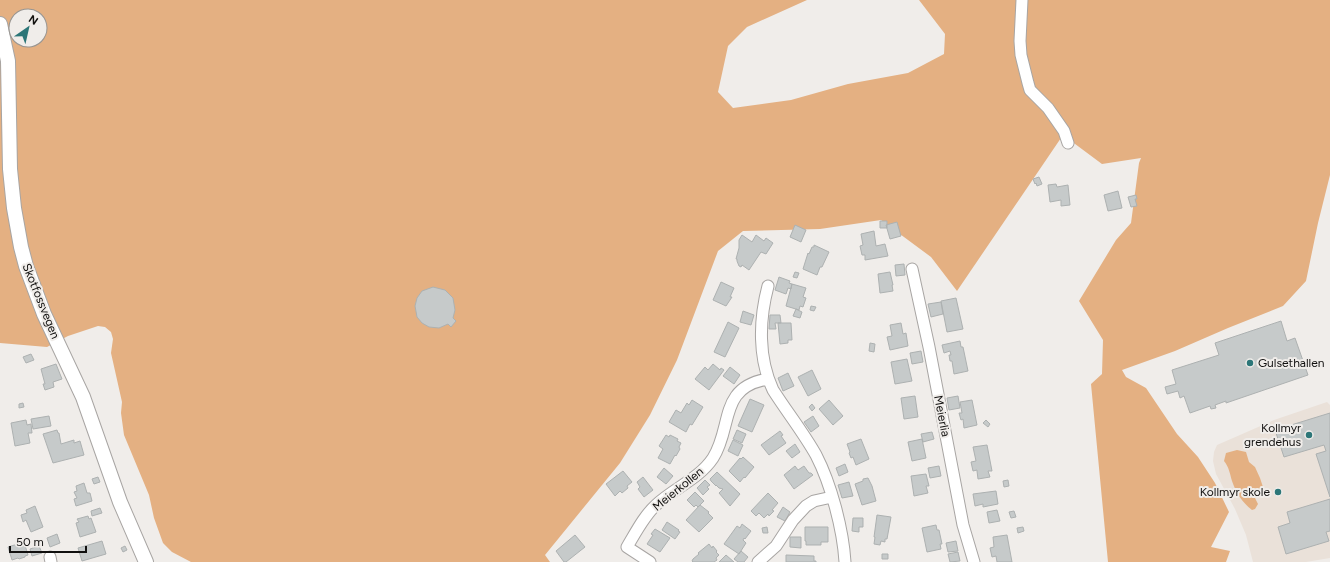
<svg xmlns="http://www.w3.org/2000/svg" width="1330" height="562" viewBox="0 0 1330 562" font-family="Figtree,sans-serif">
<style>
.built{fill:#eae1d9}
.green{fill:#e4b082;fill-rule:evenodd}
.building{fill:#c6caca;stroke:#adb1b1}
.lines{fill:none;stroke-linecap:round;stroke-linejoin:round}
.minor-casing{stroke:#a8a5a3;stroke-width:13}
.major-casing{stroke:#a8a5a3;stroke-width:16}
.minor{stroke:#fff;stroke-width:11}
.major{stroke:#fff;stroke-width:14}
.poi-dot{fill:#2c7678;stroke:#f0edea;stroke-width:1.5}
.labels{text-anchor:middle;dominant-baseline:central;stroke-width:4;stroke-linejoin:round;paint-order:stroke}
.street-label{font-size:12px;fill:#11100f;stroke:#f0edea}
.poi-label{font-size:12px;fill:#11100f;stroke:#f0edea;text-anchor:end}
</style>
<rect width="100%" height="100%" fill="#f0edea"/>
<path class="built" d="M1327,402L1330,405V558L1306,562H1253L1246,535L1235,509L1216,474L1213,461L1214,452L1217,445L1274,420Z"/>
<path class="green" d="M0,0H807L747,27L728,46L718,92L733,108L791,100L848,84L908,73L944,54L945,34L919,0H1330V175L1318,223L1306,281L1283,306L1228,328L1175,351L1122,370L1126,377L1146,388L1177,434L1198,457L1215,483L1229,512L1211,547L1230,551L1226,562H1108L1091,384L1102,374L1103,340L1079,301L1116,240L1131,223L1139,163L1141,158L1102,164L1063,135L957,291L931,257L881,220L820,229L743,231L718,251L677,360L650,415L620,463L545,555L550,562H191L172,552L163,543L154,518L149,495L124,435L121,413L122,402L111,353L113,339L111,332L105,327L98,326L68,336L47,347L0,343ZM16,16H40V40H16Z
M1237,450L1246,452L1249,462L1255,467L1260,478L1263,487L1257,490L1255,498L1258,504L1255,509L1252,510C1242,502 1236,493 1232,481C1230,474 1229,467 1224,461L1226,453Z"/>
<path class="building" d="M1039,177L1042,184L1037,186L1036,183L1035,184L1033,179Z
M1056,184L1057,187L1068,185L1070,205L1061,206V200L1050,202L1048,185Z
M1118,191L1122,208L1108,211L1104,195Z
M1136,195L1137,199H1135L1137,206L1131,207L1128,197Z
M880,221H887V228H880Z
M897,222L901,236L890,239L886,225Z
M795,225L806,230L801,242L790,237Z
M874,231L876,246L885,244L888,256L865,260V255H862L860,246L863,245L861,234Z
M742,235L752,242L756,235L764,241L766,238L773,243L766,254L761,252L749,270L742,265L741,267L739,266L737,261V259H736L739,248V240Z
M814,245L829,252L822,267H820L817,275L803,269L808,253L809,254L812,247H814Z
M904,264L905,275L896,276L895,265Z
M795,272L799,273L797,278L793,277Z
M890,272L893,285H892L893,291L880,293L878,274Z
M779,277L790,281L789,283L792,284L791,289L788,288L786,294L775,290Z
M721,282L734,288L730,297H732L726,306L713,300Z
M792,284L806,288L803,297L806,298L803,307L800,306L799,310L786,306Z
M433,287L445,290L453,298L455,310L453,318L456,321L451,327L448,324L439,328L429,327L422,323L417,317L415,306L417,298L422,291Z
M956,298L963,329L947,332L941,301Z
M941,302L943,314L931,317L928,304Z
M811,306L816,307L814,311L810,310Z
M796,309L802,312L800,318L793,316Z
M743,311L754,315L751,325L740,322Z
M770,315H780L781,323H775L776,329H769Z
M1281,321L1287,341L1295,338L1308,375L1226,403V401L1215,405L1216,408L1211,409L1210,406L1190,413L1184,396L1180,398L1178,391L1167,394L1165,387L1176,384L1172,370L1219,355L1215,343Z
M728,322L739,328L725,357L714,352Z
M778,323H791L792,340H788V343L780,344Z
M901,323L903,334L906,333L908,346L890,350L887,337L892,336L890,325Z
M960,341L961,347H963L968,371L954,374L952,361H950L949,355H951L950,351L944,353L942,345Z
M870,343L875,344L874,352L869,351Z
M921,351L923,362L912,364L910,353Z
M31,354L34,360L26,363L23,357Z
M907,359L912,381L895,384L891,362Z
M56,364L62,379L53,382L54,387L45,390L43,384H45L41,369Z
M713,364L720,370L721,368L724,370L709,390L695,379L705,367L708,370Z
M730,367L740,375L734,384L723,376Z
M812,370L821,389L808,396L798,377Z
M788,373L794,386L783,391L778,378Z
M915,396L918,417L904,419L901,398Z
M958,396L960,408L949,410L947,398Z
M750,399L764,405L752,432L738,426Z
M692,400L703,407L692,425L690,424L686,432L669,422L676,410L681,413L687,403L689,405Z
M829,400L843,416L833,425L819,409Z
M972,400L977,425L964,428L963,419L961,420L959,413H962L960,402Z
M23,403L24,407L19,408V404Z
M812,404L815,408L812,411L809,407Z
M1330,413V497L1316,454L1326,451L1324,445L1284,457L1275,430Z
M49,416L51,426L33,429L31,419Z
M813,416L819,426L811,432L804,422Z
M26,420L27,425L31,424L32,433H28L30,443L15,446L11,423Z
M986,420L990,424L988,427L983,423Z
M57,430L58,433H59L61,444L74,440V443L80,441L84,455L53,463L43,434Z
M737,430L746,434L742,443L733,439Z
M780,431L783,435L781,436L786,443L769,455L761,445Z
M932,432L934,439L923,442L921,434Z
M666,435L669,437L670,435L678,439L677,441L681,443L679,447L680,449L676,456L675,455L670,464L658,458L663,449L659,446Z
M861,439L869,459L856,465L853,457L851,458L849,453L850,452L847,444Z
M922,439L926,458L912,461L908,442Z
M733,440L743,445L738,456L728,451Z
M795,444L800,452L792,458L786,451Z
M987,445L992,471H988L990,477L978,479L977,471V470L973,471L971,462L976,461L973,447Z
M743,457L754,467L745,478L744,477L740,482L729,471L740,458L741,459Z
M845,464L848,472L839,476L836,468Z
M795,466L798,470L804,466L809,473H811L813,475L794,489L784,475Z
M939,466L941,476L930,478L928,468Z
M664,468L673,476L666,484L657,477Z
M623,471L632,482L627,486L628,488L622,493L620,491L615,496L606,484Z
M717,472L740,494L730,506L719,493L723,489L719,488L716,485V486L711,481L710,479Z
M926,474L929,486H926L928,493L914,496L911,476Z
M98,477L100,482L94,484L92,479Z
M643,477L653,490L644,497L638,489L640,487L637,482Z
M868,478L872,486L876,501L862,505L855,484L863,481V479Z
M705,480L710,485L707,487L709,489L703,495L697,488Z
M1008,480L1009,486L1004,487L1003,481Z
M849,482L853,496L842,498L838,485Z
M84,483L87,493H90L92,501L76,506L74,499L77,498L74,492L77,491L76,486Z
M996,491L998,504L983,507V504L975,506L973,494Z
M695,492L704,501L698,507L696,505L694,507L687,500Z
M768,493L778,503L772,510L774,511L769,516L768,514L764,518L759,513L756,516L751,511Z
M1330,499V531L1326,532L1329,541L1286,554L1278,527L1290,523L1287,512Z
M700,505L709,512L708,513L713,518L699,532L686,520Z
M35,506L43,527L31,532L26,520L23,522L21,515L27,513L26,510Z
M783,507L790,512L785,521L777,517Z
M100,508L102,513L92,516L91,511Z
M997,510L1000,521L989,523L987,512Z
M1014,511L1016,517L1011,518L1009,512Z
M877,515L891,517L887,539H885V542L881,541L880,545L874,544L875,537H874Z
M88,516L89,519L91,518L96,532L80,537L76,523L79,522L77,519Z
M853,518H863V527H859V532L852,531Z
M667,522L679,530L678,531L680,532L675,539L662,530Z
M742,524L751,531L745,539L744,538L743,540L746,543L739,554L724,544L737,526L740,528Z
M936,525L937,530H939L942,544H940L941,549L927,552L922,528Z
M767,527L768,533H763L762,528Z
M805,527H828V542H821V545H806V541H805Z
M1023,527L1024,531L1018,533L1017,528Z
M655,529L670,538L660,552L647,544L653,535L651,534Z
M57,534L60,543L50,547L47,538Z
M575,535L585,547L566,562H564L556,551Z
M1007,535L1012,562H997L996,556L992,557L990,548L994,547L993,537Z
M790,537H801V548L790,547Z
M102,541L106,554L82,561L78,548Z
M956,541L958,551L948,552L946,543Z
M24,542L28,555L25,556V557L19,559L18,558L12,560L8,547Z
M709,544L712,548L713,546L717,551L716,552L719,555L716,558L717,560L714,562H693L692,561L693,559L699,554L698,553Z
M39,546L42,553L32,556L30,549Z
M125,546L127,550L123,552L121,548Z
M741,551L748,557L744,562H738L734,559Z
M958,552L960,561L950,562L948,554Z
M882,554H888V559H882Z
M726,555L734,562H719Z
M786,555L814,556V561H816V562H786Z"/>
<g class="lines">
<defs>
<path id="minor" d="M1022,0L1020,41L1021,55L1028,83L1030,90L1048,108L1064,131L1068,143
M912,269L929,347L963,525L974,562
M768,286C759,320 758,358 773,390C787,412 803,432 816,455C831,484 843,529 845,562
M50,557L51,562
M650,562L627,547C636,532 644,516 656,505C674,488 699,479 713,458C733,427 718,387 768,379
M758,562L776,546L793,520L806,506L814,501L832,497"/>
<path id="major" d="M0,24L8,61L10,169L14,208L21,247L26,266L44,314L83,397L120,502L146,562"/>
</defs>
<use href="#minor" class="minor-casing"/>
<use href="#major" class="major-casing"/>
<use href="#minor" class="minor"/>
<use href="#major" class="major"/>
</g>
<g class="poi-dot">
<circle cx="1250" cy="363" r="4"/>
<circle cx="1309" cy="435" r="4"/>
<circle cx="1278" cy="492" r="4"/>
</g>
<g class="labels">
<g class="street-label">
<text transform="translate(41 301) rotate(68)">Skotfossvegen</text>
<text transform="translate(942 416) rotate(79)">Meierlia</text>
<text transform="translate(678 489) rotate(-39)">Meierkollen</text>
</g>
<g class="poi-label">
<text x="1258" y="363" text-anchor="start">Gulsethallen</text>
<text x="1301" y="428">Kollmyr<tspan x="1301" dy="14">grendehus</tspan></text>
<text x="1270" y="492">Kollmyr skole</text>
</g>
</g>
<g transform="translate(28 28) rotate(34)"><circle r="19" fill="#f0edea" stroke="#979592"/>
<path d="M0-3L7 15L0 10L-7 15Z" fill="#2c7678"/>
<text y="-6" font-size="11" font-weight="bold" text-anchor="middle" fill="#11100f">N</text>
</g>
<path d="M10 546v6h76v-6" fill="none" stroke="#11100f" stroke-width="2"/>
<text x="16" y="546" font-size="12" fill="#11100f" stroke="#f0edea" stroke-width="3" paint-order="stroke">50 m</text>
</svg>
